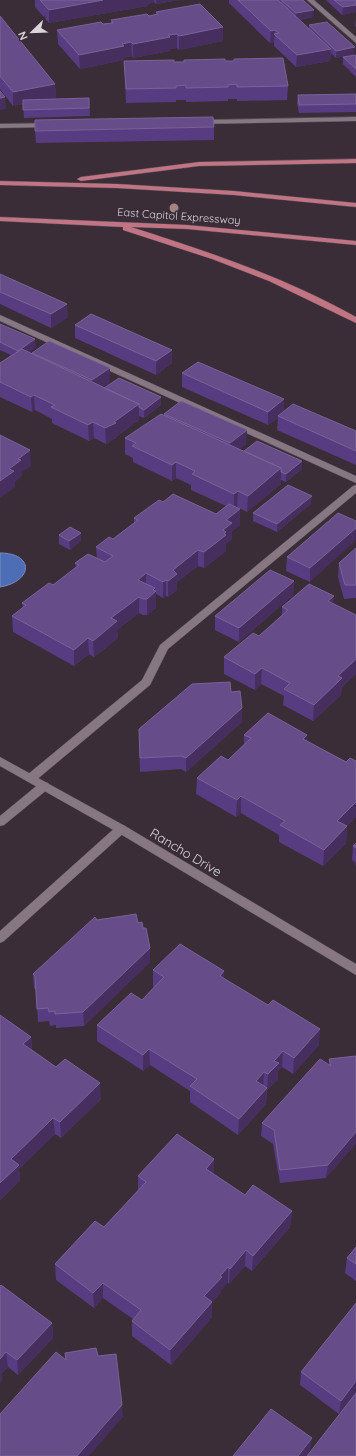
<svg xmlns="http://www.w3.org/2000/svg" width="356" height="1456" viewBox="0 0 356 1456" font-family="Quicksand,sans-serif">
<style>
.water{fill:#4d6eb7;stroke:#788dc2}
.lines{fill:none;stroke-linecap:round;stroke-linejoin:round}
.service-casing{stroke:#554a53;stroke-width:1}
.minor-casing{stroke:#554a53;stroke-width:1}
.trunk-casing{stroke:#554a53;stroke-width:1}
.service{fill:#867782;fill-rule:evenodd}
.minor{fill:#867782;fill-rule:evenodd}
.trunk{fill:#c17484;fill-rule:evenodd}
.tree{fill:#a4847e}
.wall{fill:#583c81}
.shaded-wall{fill:#462f5f}
.building{fill:#664d8a;stroke:#796297}
.labels{text-anchor:middle;dominant-baseline:central;stroke-width:3;stroke-linejoin:round;paint-order:stroke}
.far-street-label{font-size:11px;fill:#dcd4da;stroke:#3a2d37}
.street-label{font-size:13px;fill:#dcd4da;stroke:#3a2d37}
</style>
<rect width="100%" height="100%" fill="#3a2d37"/>
<path class="water" d="M0,553C34,553 34,581 0,587Z"/>
<g class="lines">
<defs>
<path id="service" d="M307,0H314L356,37V43Z
M356,117V121L199,124L195,122L199,120Z
M49,123L53,125L52,127L0,128V124Z
M0,315L356,476V483L0,321Z
M356,485V493L168,649L150,685L35,781H27L25,778L27,775L142,680L160,645L353,486Z
M44,782L48,783L50,786L48,789L4,825L0,826V816L40,783Z
M121,825L125,826L127,829L125,832L4,941L0,943V931L117,826Z"/>
<path id="minor" d="M0,757L125,826L356,964V975L117,832L0,766Z"/>
<path id="trunk" d="M356,159V163L199,166L81,181L77,179L81,177L199,162Z
M0,181L117,184L234,191L356,203V207L234,195L117,188L0,185Z
M0,217L187,225L356,241V245L187,229L131,227C209,252 285,277 356,317V323L269,281L212,259L123,230V227L0,221Z"/>
</defs>
<use href="#service" class="service-casing"/>
<use href="#minor" class="minor-casing"/>
<use href="#trunk" class="trunk-casing"/>
<use href="#service" class="service"/>
<use href="#minor" class="minor"/>
<use href="#trunk" class="trunk"/>
</g>
<circle class="tree" cx="174" cy="208" r="4.5"/>
<path class="wall" d="M35,0H179L156,4L154,2L148,4V6L49,23L35,7Z
M229,0H303L313,17L299,20L309,29V25L354,54L336,58L331,53L330,61L296,67L274,46V42L270,43L229,3Z
M326,0H356V12L342,15Z
M156,12L223,27V41L179,50L177,48L170,49V51L133,58L132,56L124,58V60L80,69L58,44L57,30L111,23V20L156,15Z
M0,16L55,84L56,98L51,99L89,98L90,116L24,118L23,104L13,106L0,89Z
M356,19V27L355,26Z
M356,55V77L343,64V57Z
M124,61L174,62L225,61L288,86L287,100L237,101V99H228V101L186,102V100H176V102L126,103Z
M356,94V112L299,113L297,103L298,95Z
M214,127V140L36,143L35,131Z
M0,274L68,317L51,328L0,304Z
M0,324L36,347L29,352L32,354V353L110,368V382L102,387L161,405L144,418L139,416V420L116,437V438L106,444L94,438L89,441L52,423V419L35,410L32,412L0,397V363L11,355L0,350Z
M75,325L172,363L156,375L75,338Z
M182,373L284,411L356,431V465L277,430L278,418L268,425L182,387Z
M164,414L246,444L239,449L244,451L302,461V469L286,482L281,480V484L247,512L237,507L240,509V525L232,531V539L226,544V551L204,568L198,566L177,582V590L168,597L166,596L163,598L156,594V608L147,615H143L139,613L117,630L118,638L94,657L89,654L74,666L13,632L12,616L23,608L22,603L53,585L76,568L75,563L97,558L96,547L113,539L134,523V518L163,502L216,514L226,506L191,490V485L176,478L172,481L133,462V458L125,454V438L164,415Z
M311,504L277,532L253,521V513Z
M338,513L310,582L286,571L287,557Z
M81,533V541L70,550L59,544V535Z
M356,548V598L344,599L338,577L339,563Z
M294,581L293,595L239,642L215,630V616Z
M333,604L356,615V674L342,687L341,695L313,721L283,705L284,696L261,684L255,690L224,674V657L259,636L282,616V607Z
M231,692L242,708V722L186,772L181,769L140,772L139,729Z
M244,735L307,741L346,762L356,761V817L347,826L346,843L323,866L279,842V835L241,813L236,817L196,794L197,778L228,760L244,745Z
M356,843V867L355,862L352,860L353,846Z
M97,920L138,923L143,928L150,962L84,1026L56,1028V1025L50,1026L49,1021L38,1022L36,990L34,988L33,974Z
M153,970L224,979L319,1045L293,1074L282,1067L278,1071V1079L267,1090L266,1104L238,1135L190,1102V1091L150,1065L143,1071L97,1041V1025L142,1000L154,987L153,986Z
M0,1015L31,1037L32,1050L101,1099L61,1138L55,1134L19,1169L20,1180L0,1200Z
M356,1056L326,1178L280,1183L273,1144L261,1136L262,1123L329,1064V1059Z
M214,1159V1174L245,1195L292,1211L290,1227L252,1271L245,1266L229,1284L228,1282L221,1290V1292L212,1302V1317L171,1365L132,1336V1321L133,1319L103,1298L94,1308L56,1280L55,1264L104,1227L138,1191V1176Z
M356,1247V1281L345,1273L347,1258Z
M0,1286L52,1323L53,1338L18,1375L8,1367L1,1374L2,1380L0,1383Z
M356,1303V1392L339,1414L300,1385L301,1372Z"/>
<path class="shaded-wall" d="M103,0H154V2L148,4V6L49,23V10Z
M156,0H179L156,4Z
M356,5V12L342,15L343,7Z
M314,10L313,17L296,20V13Z
M223,27V41L179,50V36Z
M275,30L274,42L270,43L271,31Z
M177,34V48L170,49V51L133,58V44Z
M131,42L132,56L124,58V60L80,69L79,55Z
M355,47L354,54L336,58V51Z
M331,49L330,61L296,67L297,55Z
M55,84L56,98L13,106V92Z
M5,97L6,109L0,110V98Z
M67,304L68,317L51,328V314Z
M35,339L36,347L19,359L18,351Z
M172,350V363L156,375V361Z
M110,368V382L92,394V380Z
M34,395L35,410L32,412L31,397Z
M161,397V405L144,418V410Z
M284,399V413L278,416V418L268,425V412Z
M139,404V420L116,437V438L106,444L105,428Z
M93,422L94,438L89,441L88,425Z
M247,430L246,444L230,457V443Z
M30,450L31,466L22,472V476L15,482V487L0,498V481L18,459Z
M302,461V469L286,482V474Z
M176,462V478L172,481V465Z
M281,468V484L247,512L248,496Z
M238,491L237,507L234,510V494Z
M312,496L311,504L277,532V524Z
M240,509V525L232,531V539L226,544V551L204,568V552L223,530L226,520Z
M356,528V540L310,582V568Z
M81,533V541L70,550L69,541Z
M198,550V566L177,582V590L168,597V581L173,570Z
M146,573V589L138,580Z
M166,580V596L163,598V582Z
M294,581L293,595L239,642V628Z
M155,588V592L156,591V608L147,615V599L153,590Z
M334,596L333,612L328,601Z
M139,597V613L117,630L118,638L94,657L93,641L111,618Z
M88,638L89,654L74,666V650Z
M356,659V674L342,687L341,695L313,721L314,705L338,676Z
M262,668L261,684L255,690V674Z
M242,708V722L186,772V758Z
M307,735L306,751L303,739Z
M241,796V813L236,817L237,800Z
M356,802V817L336,838L337,821Z
M347,826L346,843L323,866L324,850Z
M150,948V962L84,1026L83,1012Z
M224,971V988L220,976Z
M320,1029L319,1045L293,1074L294,1058Z
M31,1037L32,1053L23,1044Z
M149,1049L150,1065L143,1071V1055Z
M283,1051L282,1067L278,1071V1079L267,1090L268,1074L274,1061Z
M264,1072L263,1088L256,1081Z
M100,1083L101,1099L61,1138L60,1122Z
M267,1088L266,1104L238,1135L239,1119Z
M53,1118L55,1134L19,1169L20,1180L0,1200V1183L11,1159Z
M356,1132V1144L326,1178L328,1165Z
M214,1159V1175L206,1169Z
M292,1211L290,1227L252,1271L253,1256Z
M246,1250L245,1266L229,1284L230,1269Z
M228,1267V1282L221,1290V1292L212,1302V1317L171,1365L170,1350L204,1296Z
M103,1283V1298L94,1308L93,1293Z
M52,1323L53,1338L18,1375L17,1360Z
M6,1352L8,1367L1,1374L2,1380L0,1383V1359Z
M356,1381V1392L339,1414L341,1401Z
M122,1405L123,1417L89,1456H77Z
M312,1438L310,1451L306,1456H298Z"/>
<path class="building" d="M40,0H103L49,10Z
M238,0H278L331,49L297,55L274,34L279,33L275,30L271,31Z
M281,0H303L314,10L296,13Z
M334,0H356V5L343,7Z
M200,4L223,27L179,36L177,34L168,35L170,37L133,44L131,42L122,44L124,46L79,55L57,30L101,22L103,24L113,23L111,20L147,14L149,16L158,14L156,12Z
M0,16L55,84L13,92L0,76Z
M327,22L355,47L336,51L309,25Z
M356,55V69L343,57Z
M283,58L288,86L237,87V84L228,85V87L186,88V85L176,86V88L126,89L124,61L174,60V62H184V60L225,59V61H234V59Z
M0,91L5,97L0,98Z
M356,94V104L299,105L298,95Z
M89,98V108L23,110V100Z
M213,117L214,127L35,131V120Z
M0,274L67,304L51,314L0,292Z
M91,314L172,350L156,361L75,325Z
M0,324L35,339L18,351L0,342Z
M49,341L110,368L92,380L32,353Z
M22,349L139,404L114,422L116,423L105,428L93,422L88,425L51,407L55,405L34,395L31,397L0,382V363Z
M198,362L284,399L268,412L182,373Z
M119,378L161,397L144,410L139,407V404L104,388Z
M181,401L247,430L230,443L164,414Z
M293,404L356,431V451L278,416Z
M161,414L281,468L248,496L238,491L234,494L192,474L195,471L176,462L172,465L132,446L136,443L125,438Z
M0,435L30,450L18,459L21,460L9,469L14,471L0,481Z
M257,441L302,461L286,474L281,472V468L244,451Z
M288,485L312,496L277,524L253,513Z
M173,494L216,514L229,504L240,509L226,520L232,523L223,530L226,532L224,534L226,535L204,552L198,550L173,570L177,574L168,581L166,580L163,582L146,573L138,580L155,588L153,590L156,591L147,599H143L139,597L111,618L117,621L93,641L88,638L74,650L12,616L26,605L22,603L49,583L53,585L79,565L75,563L88,554L105,562L113,556L96,547L109,537L113,539L138,520L134,518L159,500L163,502Z
M338,513L356,521V528L310,568L287,557Z
M70,527L81,533L69,541L59,535Z
M356,548V585H345L339,563Z
M270,570L294,581L239,628L215,616Z
M309,584L334,596L328,601L356,615V659L338,676L342,678L314,705L284,689L290,683L262,668L255,674L224,657L253,633L259,636L288,610L282,607Z
M230,682L231,692L240,691L242,708L186,758L181,756L140,758L139,729L192,684Z
M268,713L307,735L303,739L346,762L350,758L356,761V802L337,821L347,826L324,850L280,825L285,821L241,796L237,800L197,778L221,756L228,760L251,738L244,735Z
M356,843V848L353,846Z
M136,914L138,923L142,922L143,928H146L150,948L83,1012L55,1014V1011L49,1012L48,1008L37,1009L35,976L33,974L95,917L97,920Z
M180,944L224,971L220,976L268,1005L273,1000L320,1029L294,1058L283,1051L274,1061L279,1063L268,1074L264,1072L256,1081L267,1088L239,1119L190,1086L197,1079L149,1049L143,1055L97,1025L131,993L142,1000L164,977L153,970Z
M0,1015L31,1037L23,1044L56,1067L65,1059L100,1083L60,1122L53,1118L11,1159L19,1165L0,1183Z
M356,1056V1132L328,1165L280,1170L274,1130L262,1123L320,1059L331,1066L329,1059Z
M177,1134L214,1159L206,1169L245,1195L253,1185L292,1211L253,1256L246,1250L230,1269L228,1267L220,1276L222,1277L204,1296L212,1302L170,1350L132,1321L141,1310L103,1283L93,1293L55,1264L95,1221L104,1227L146,1182L138,1176Z
M356,1247V1264L347,1258Z
M1,1285L52,1323L17,1360L6,1352L0,1359V1286Z
M356,1303V1381L341,1401L301,1372Z
M96,1348L98,1356L116,1354L122,1405L77,1456H0V1414L56,1352L66,1360L65,1353Z
M356,1393V1456H307Z
M271,1409L312,1438L298,1456H233Z"/>
<g class="labels">
<g class="far-street-label">
<text transform="translate(179 216) rotate(4)">East Capitol Expressway</text>
</g>
<g class="street-label">
<text transform="translate(186 852) rotate(31)">Rancho Drive</text>
</g>
</g>
<g transform="translate(32 32) rotate(247)" stroke="#3a2d37" stroke-width="3" paint-order="stroke">
<path d="M0-3L7 15L0 10L-7 15Z" fill="#dcd4da"/>
<text y="-6" font-size="11" font-weight="bold" text-anchor="middle" fill="#dcd4da">N</text>
</g>
</svg>
